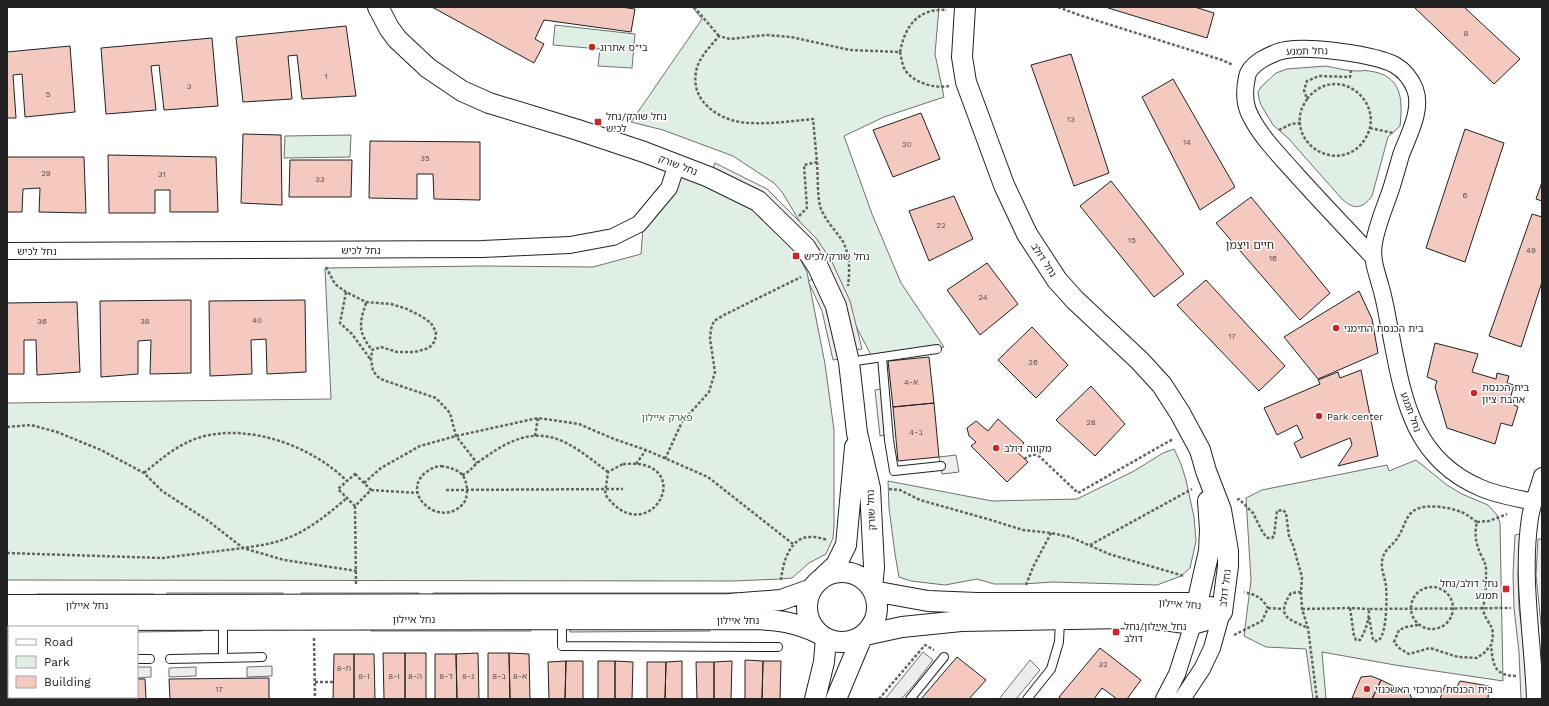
<svg xmlns="http://www.w3.org/2000/svg" width="1549" height="706" viewBox="0 0 1549 706" font-family="'Work Sans','Noto Sans Hebrew',sans-serif">
<style>
.green{fill:#e0efe3;stroke:#6f6f6f}
.parking{fill:#ededed;stroke:#6f6f6f}
.building{fill:#f3c9c0;stroke:#222}
.lines{fill:none;stroke-linecap:round;stroke-linejoin:round}
.service-casing{stroke:#222;stroke-width:10}
.minor-casing{stroke:#222;stroke-width:18}
.tertiary-casing{stroke:#222;stroke-width:22}
.path{stroke:#646464;stroke-width:2.5;stroke-dasharray:3 2;stroke-linecap:butt}
.service{stroke:#fff;stroke-width:8}
.minor{stroke:#fff;stroke-width:16}
.tertiary{stroke:#fff;stroke-width:20}
.path-bridge{stroke:#646464;stroke-width:2.5;stroke-dasharray:3 2;stroke-linecap:butt}
.poi-dot{fill:#c62828;stroke:#fff;stroke-width:1.5}
.labels{text-anchor:middle;dominant-baseline:central;stroke-width:3;stroke-linejoin:round;paint-order:stroke}
.number-label{font-size:8px;fill:#564c4a}
.poi-label{font-size:10px;fill:#222;stroke:#fff;text-anchor:start}
.street-label{font-size:10px;fill:#222;stroke:#fff}
.park-label{font-size:10px;fill:#2f5e38;stroke:#fff}
.neighbourhood-label{font-size:11px;fill:#222;stroke:#fff}
</style>
<rect width="100%" height="100%" fill="#fff"/>
<path class="green" d="M692,7H939L935,54L944,97L884,117L844,136L872,214L901,283L944,347L871,355L812,242L782,192L774,183L733,156L663,130L631,122L702,19Z
M555,25L635,34L632,68L598,66L600,49L553,45Z
M1326,66C1336,68 1347,71 1357,71C1361,71 1365,70 1369,71C1402,75 1403,99 1400,126L1388,137L1372,196C1362,209 1354,210 1342,199L1288,138L1273,125L1261,105L1259,99L1258,92L1261,87L1276,73L1287,69Z
M351,135L350,157L284,158L285,136Z
M680,175L705,185L753,209L797,253L807,272L825,364L834,430V526L833,538L826,554L809,563L792,578L781,579L733,581L7,580V403L331,399L325,268L484,266L593,267L641,254L643,228Z
M1174,449L1181,464L1186,480L1194,517L1196,541L1190,568L1181,576L1157,585L1053,582L1023,584H994L977,579L945,585L911,581L899,577L895,554L889,508L888,481L992,501L1077,499L1134,471L1163,453Z
M1416,460L1447,485L1462,494L1488,505L1497,515L1500,523L1503,681L1395,665L1322,652L1326,699H1313L1306,649L1266,647L1244,636L1251,580L1246,498L1262,490L1387,465L1389,471Z"/>
<path class="parking" d="M715,163L767,189L816,238L831,260L850,301L862,349L856,350L845,303L826,263L713,168Z
M813,279L827,309L839,359L833,360L822,311L808,281Z
M881,389L885,435L880,436L875,390Z
M956,455L959,472L942,474L939,457Z
M1520,534L1518,575L1519,608L1525,652L1527,699H1521L1519,652L1514,608L1513,574L1515,535Z
M1538,539H1542V635L1536,575Z
M167,593H283V599H167Z
M301,593H419V599H301Z
M433,593H738V599H433Z
M36,594H154V599H36Z
M203,626L202,631L137,632V627Z
M371,626H532L531,631H371Z
M570,626H710V631L570,632Z
M923,652L933,660L914,685L901,699H885Z
M1030,660L1040,670L1016,699H999Z
M272,666V676L247,677V667Z
M137,667H151V677L137,678Z
M196,667V676L169,677V668Z"/>
<path class="building" d="M432,7H621L635,9L631,32L544,20L535,39L544,44L534,63Z
M1109,7H1195L1214,13L1207,38L1108,8Z
M1414,7H1464L1520,59L1494,84Z
M346,26L356,96L302,99L297,55L288,56L292,99L243,102L236,37Z
M212,38L218,106L164,110L159,65L151,66L156,110L106,114L101,48Z
M70,46L75,112L25,117L22,74L13,75L16,118H7V52Z
M1071,54L1109,173L1074,186L1031,65Z
M1173,79L1235,187L1200,210L1142,97Z
M921,113L940,159L893,177L873,130Z
M1465,129L1504,143L1465,262L1426,248Z
M243,134L281,135L282,205L241,203Z
M370,141L480,142V200L434,199L433,174H417V199L369,198Z
M108,155L216,157L218,212H170V190H155V213H109Z
M7,157H84L86,213L39,212L40,188L23,189L22,212H7Z
M290,160H352L351,197H289Z
M1111,181L1184,274L1154,297L1080,206Z
M1542,182V201L1536,199Z
M954,196L973,239L929,261L909,211Z
M1251,197L1330,293L1300,320L1216,223Z
M1532,214L1542,217V282L1521,347L1489,336Z
M987,263L1018,304L980,335L947,290Z
M1206,280L1285,366L1259,391L1177,305Z
M1359,291L1372,319L1378,353L1318,379L1284,337Z
M191,300V373L150,374L151,340L138,341V374L101,377L100,301Z
M305,300L306,372L267,374L266,339L251,340L252,374L210,376L209,301Z
M77,302L80,372L37,375L36,340H24V374H7V303Z
M1032,327L1068,365L1036,398L998,360Z
M1435,343L1478,354L1472,372L1496,379L1497,373L1509,376L1507,383L1514,385L1510,399L1515,400L1514,405L1518,407L1512,426L1501,423L1495,444L1447,428L1435,387L1437,381L1427,377Z
M929,357L934,403L893,407L888,361Z
M1361,370L1378,456L1338,466L1352,445L1350,438L1301,458L1294,443L1303,438L1297,425L1277,435L1264,408L1320,384L1318,380L1338,372L1340,378Z
M1091,386L1125,424L1095,456L1056,420Z
M934,403L939,457L898,461L893,407Z
M998,419L1024,443L1016,451L1028,462L1007,482L971,446L976,442L969,436L967,428L976,421L988,431Z
M1100,648L1141,680L1127,699H1117L1102,688L1094,699H1062L1059,697Z
M383,653H405V699H384Z
M405,653H426V699H405Z
M478,653L479,699H457L456,654Z
M488,653H509L510,699H488Z
M509,653L529,654L530,699H510Z
M334,654H354V699H333Z
M354,654H374L375,699H354Z
M435,654H456L457,699H435Z
M957,657L986,680L969,699H921Z
M745,660L763,661L762,699H745Z
M566,661L565,699H549L548,662Z
M566,661H583V699H565Z
M598,661H615V699H598Z
M615,661L633,662L632,699H615Z
M682,661V699H665L666,662Z
M732,661L731,699H714V662Z
M763,661H781L780,699H762Z
M647,662H666L665,699H647Z
M696,662H714V699H697Z
M1371,676L1381,680L1372,699L1352,698L1361,677Z
M269,678V699H170L169,679Z
M137,679H145L146,699H51V697H137Z
M1381,680L1410,694L1412,699H1372Z
M1460,681L1489,686L1488,699H1440L1445,685L1455,690Z"/>
<g class="lines">
<defs>
<path id="service" d="M882,357L889,440L894,471L941,466
M849,362L937,349
M562,619V646L778,647
M223,658V620
M137,659H150
M170,659L262,657
M910,699L944,657
M1027,699L1051,669L1059,642L1060,620"/>
<path id="minor" d="M7,251L482,249L570,245L613,237L639,224L669,188L677,164
M1372,256C1346,228 1319,200 1294,172C1279,155 1261,137 1251,117C1244,105 1244,91 1247,77C1248,70 1255,64 1261,60C1268,56 1278,51 1286,50C1311,46 1374,54 1395,65C1405,71 1411,79 1415,89C1423,110 1408,136 1401,155C1398,166 1395,176 1392,186C1386,205 1377,224 1374,243C1371,259 1377,273 1381,288C1384,298 1386,309 1388,320C1402,388 1407,457 1481,488C1497,495 1516,498 1534,502
M1164,699L1177,674L1193,624
M1182,699L1202,669L1212,648L1222,612
M1535,699C1533,639 1521,578 1530,518C1532,504 1538,490 1542,476"/>
<path id="tertiary" d="M378,7L389,28L397,39L428,68L462,91L489,103L578,130L644,152L709,177L758,201L805,247L818,267L836,306L849,362L857,433L870,488L874,567L872,589
M965,7L962,57L966,82L1004,185L1027,234L1057,280L1075,300L1140,361L1162,385L1180,413L1200,450L1206,471L1221,510L1228,551V566L1222,612
M807 607a35 35 0 1 1 70 0a35 35 0 1 1-70 0Z
M824,576L836,565L846,545L855,447
M873,591L928,601L977,603H1197L1210,607L1222,612
M7,605L729,604L781,600L812,589
M1194,617L1209,551L1210,530L1208,501
M7,620L753,619C778,620 795,622 818,633
M865,635L902,627L961,621L1125,618L1163,620L1193,624L1207,620L1222,612
M815,699L824,662L826,638
M836,699L862,637"/>
</defs>
<use href="#service" class="service-casing"/>
<use href="#minor" class="minor-casing"/>
<use href="#tertiary" class="tertiary-casing"/>
<path class="path" d="M694,7L719,36
M1058,7L1079,15L1222,60L1233,65
M900,52C901,57 902,63 904,68C911,82 934,89 949,86
M1307,99C1337,61 1388,103 1365,139C1343,174 1291,149 1301,111C1302,107 1305,103 1307,99L1304,90L1307,81L1319,76L1350,77L1351,70
M1370,128L1393,133
M1279,130L1291,124L1301,123
M817,162C818,174 817,199 821,209C826,221 835,230 842,240C850,254 850,271 848,286
M799,216L807,208L804,165L817,162L813,119C793,121 772,124 751,123C724,123 690,104 696,72C698,58 710,47 719,36L730,39L766,35L791,37L850,50L900,52C905,26 918,8 947,10
M326,267L335,284L346,292L366,302L391,304L407,309L421,316L431,323L436,332L435,341L429,348L415,352H397L381,347L372,350L371,360L373,371L378,377L383,380L436,398L450,413L456,436L477,463
M346,292L340,323L352,334L371,360
M366,303C359,324 358,332 372,350
M7,427L31,425L57,432L101,450L144,473L162,491L207,520L243,548C257,546 271,544 285,539C308,531 328,514 347,498
M535,436L538,418
M665,459L682,422L709,392L715,372L710,339L711,329L714,321L724,315L801,277
M1024,459C1029,456 1033,453 1039,456L1078,493L1173,439
M623,464C630,464 637,463 644,465C691,478 643,549 605,494L608,472Z
M636,464L646,450
M441,466C457,469 466,472 467,490C467,495 466,501 463,504C440,529 400,494 425,473C430,469 434,467 441,466Z
M144,473C161,459 177,445 198,438C247,422 312,446 347,481
M355,474L371,490L355,506L338,489Z
M462,475C469,472 471,469 476,464C482,459 490,454 496,450C544,420 569,442 608,472
M364,483L381,468L420,446L456,436L538,418L579,424L614,439L646,450L708,477L793,544
M889,489L900,490L920,500L991,520L1023,530L1051,533L1070,537L1109,554L1184,576
M371,490L418,493
M1237,500L1239,499L1253,513L1263,533L1268,538H1272L1274,536L1277,511L1283,510L1286,513L1289,536L1293,545L1302,577L1301,592L1302,609L1308,628L1317,699
M355,506L356,584
M1477,522L1489,521L1507,514
M1090,545L1192,489
M7,553L162,558L243,548L284,560L357,571
M781,580C783,562 790,535 813,537C818,537 823,539 828,540
M1026,585L1033,567L1051,533
M1411 608a21 21 0 1 1 42 0a21 21 0 1 1-42 0Z
M1301,592L1291,593C1275,617 1289,619 1308,628
M1268,608L1283,609
M1350,608L1354,636L1356,640H1360C1366,630 1369,620 1369,609L1511,608
M1302,609L1350,608L1369,609
M1369,617L1373,640L1376,641L1379,640C1387,632 1387,598 1386,586C1385,578 1381,570 1382,562C1383,549 1393,546 1398,537C1403,530 1405,519 1411,513C1421,502 1450,507 1461,512C1467,514 1472,519 1477,522C1474,534 1476,544 1481,555C1484,561 1486,564 1486,570C1486,579 1486,589 1485,598C1485,602 1482,606 1483,610C1487,626 1497,625 1491,645
M1418,625L1406,627L1399,630L1394,642L1399,648L1409,654L1430,648L1458,657L1477,658L1484,653L1491,645C1493,665 1494,676 1517,676
M1234,635L1262,621L1268,608C1261,597 1257,595 1244,592
M314,638L315,699
M315,682H333
M18,697V698L39,699
M879,699L925,645L934,650"/>
<use href="#service" class="service"/>
<use href="#minor" class="minor"/>
<use href="#tertiary" class="tertiary"/>
<path class="path-bridge" d="M446,490L623,489"/>
</g>
<g class="poi-dot">
<circle cx="592" cy="47" r="4"/>
<rect x="594" y="118" width="8" height="8" rx="2"/>
<rect x="792" y="252" width="8" height="8" rx="2"/>
<circle cx="1336" cy="328" r="4"/>
<circle cx="1474" cy="393" r="4"/>
<circle cx="1319" cy="416" r="4"/>
<circle cx="996" cy="448" r="4"/>
<rect x="1502" y="585" width="8" height="8" rx="2"/>
<rect x="1112" y="628" width="8" height="8" rx="2"/>
<circle cx="1367" cy="689" r="4"/>
</g>
<g class="labels">
<g class="number-label">
<text x="1466" y="33">8</text>
<text x="326" y="76">1</text>
<text x="189" y="86">3</text>
<text x="48" y="94">5</text>
<text x="1071" y="119">13</text>
<text x="1187" y="142">14</text>
<text x="907" y="144">20</text>
<text x="425" y="158">35</text>
<text x="46" y="173">29</text>
<text x="162" y="174">31</text>
<text x="320" y="179">33</text>
<text x="1465" y="195">6</text>
<text x="941" y="225">22</text>
<text x="1132" y="240">15</text>
<text x="1531" y="250">49</text>
<text x="1273" y="258">16</text>
<text x="983" y="297">24</text>
<text x="257" y="320">40</text>
<text x="42" y="321">36</text>
<text x="145" y="321">38</text>
<text x="1232" y="336">17</text>
<text x="1033" y="362">26</text>
<text x="911" y="382">4-א</text>
<text x="1091" y="422">28</text>
<text x="916" y="432">4-ב</text>
<text x="1103" y="664">32</text>
<text x="344" y="668">8-ח</text>
<text x="364" y="676">8-ז</text>
<text x="394" y="676">8-ו</text>
<text x="415" y="676">8-ה</text>
<text x="446" y="676">8-ד</text>
<text x="468" y="676">8-ג</text>
<text x="499" y="676">8-ב</text>
<text x="520" y="676">8-א</text>
<text x="219" y="689">17</text>
</g>
<g class="poi-label">
<text x="600" y="47">בי"ס אתרוג</text>
<text x="606" y="116">נחל שורק/נחל<tspan x="606" dy="12">לכיש</tspan></text>
<text x="804" y="256">נחל שורק/לכיש</text>
<text x="1344" y="328">בית הכנסת התימני</text>
<text x="1482" y="387">בית הכנסת<tspan x="1482" dy="12">אהבת ציון</tspan></text>
<text x="1327" y="416">Park center</text>
<text x="1004" y="448">מקווה דולב</text>
<text x="1498" y="583" text-anchor="end">נחל דולב/נחל<tspan x="1498" dy="12">תמנע</tspan></text>
<text x="1124" y="626">נחל איילון/נחל<tspan x="1124" dy="12">דולב</tspan></text>
<text x="1375" y="689">בית הכנסת המרכזי האשכנזי</text>
</g>
<g class="street-label">
<text transform="translate(1307 51) rotate(-1)">נחל תמנע</text>
<text transform="translate(678 165) rotate(21)">נחל שורק</text>
<text x="361" y="250">נחל לכיש</text>
<text x="37" y="251">נחל לכיש</text>
<text transform="translate(1044 260) rotate(57)">נחל דולב</text>
<text transform="translate(1411 412) rotate(70)">נחל תמנע</text>
<text transform="translate(871 510) rotate(-93)">נחל שורק</text>
<text transform="translate(1225 588) rotate(-83)">נחל דולב</text>
<text transform="translate(1180 604) rotate(4)">נחל איילון</text>
<text x="87" y="605">נחל איילון</text>
<text x="414" y="619">נחל איילון</text>
<text x="738" y="620">נחל איילון</text>
</g>
<g class="park-label">
<text x="667" y="417">פארק איילון</text>
</g>
<g class="neighbourhood-label">
<text x="1250" y="245">חיים ויצמן</text>
</g>
</g>
<rect width="1549" height="706" fill="none" stroke="#222222" stroke-width="16"/>
<rect x="8" y="626" width="130" height="72" fill="#ffffff" stroke="#a7a7a7"/>
<rect x="16" y="639" width="20" height="6" fill="#ffffff" stroke="#a7a7a7"/>
<text x="44" y="646" font-size="12" fill="#222222">Road</text>
<rect x="16" y="656" width="20" height="12" fill="#e0efe3" stroke="#a7a7a7"/>
<text x="44" y="666" font-size="12" fill="#222222">Park</text>
<rect x="16" y="676" width="20" height="12" fill="#f3c9c0" stroke="#a7a7a7"/>
<text x="44" y="686" font-size="12" fill="#222222">Building</text>
</svg>
